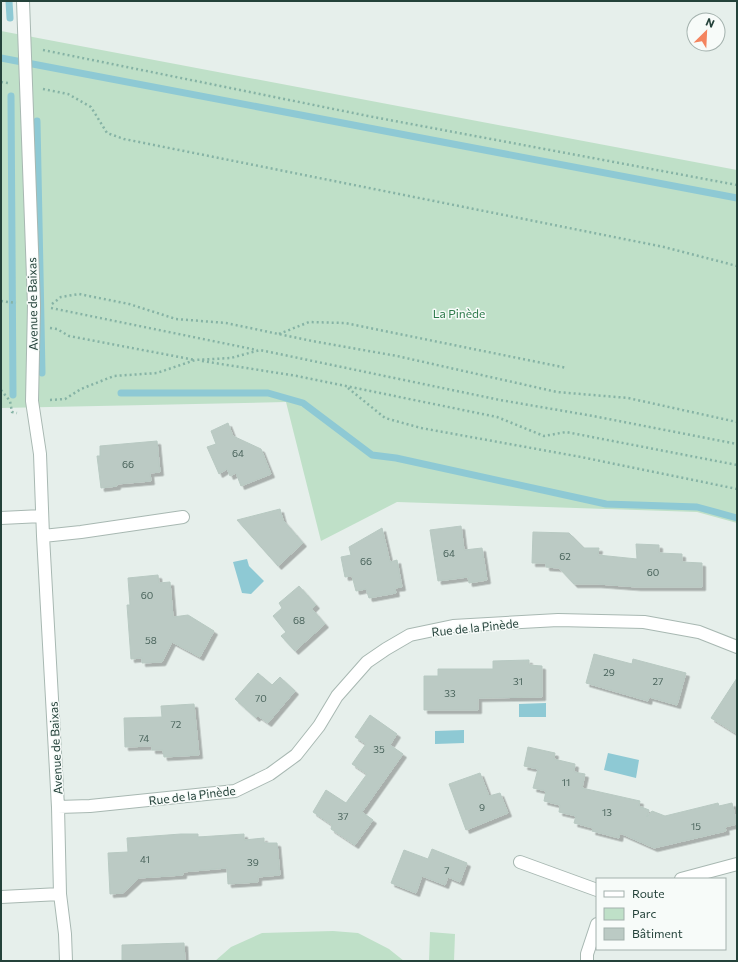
<svg xmlns="http://www.w3.org/2000/svg" width="738" height="962" viewBox="0 0 738 962" font-family="Commissioner,sans-serif">
<style>
.green{fill:#bfe0c8}
.water{fill:#8ec9d4}
.lines{fill:none;stroke-linecap:round;stroke-linejoin:round}
.stream{stroke:#8ec9d4;stroke-width:7}
.building{fill:#bbcac4;stroke:#b8c9c2;filter:url(#shadow)}
.street-casing{stroke:#a8b8b2;stroke-width:14}
.path{stroke:#86b3a5;stroke-width:2.5;stroke-dasharray:2 3;stroke-linecap:butt}
.street{stroke:#fff;stroke-width:12}
.labels{text-anchor:middle;dominant-baseline:central;stroke-width:3;stroke-linejoin:round;paint-order:stroke}
.number-label{font-size:10px;fill:#4a645c}
.street-label{font-size:12px;fill:#24423a;stroke:#f7fbf9}
.park-label{font-size:12px;fill:#2d7a4b;stroke:#f7fbf9}
</style>
<defs>
<filter id="shadow"><feDropShadow dx="3.5" dy="3.5" stdDeviation="0" flood-color="#0004"/></filter>
</defs>
<rect width="100%" height="100%" fill="#e6efeb"/>
<path class="green" d="M1,31L737,170V523L697,512L397,502L321,541L286,402L1,408Z
M333,931L358,933L389,949L404,961H215L231,947L262,933Z
M430,932L455,934L454,961H429Z"/>
<path class="water" d="M247,559L249,566L264,581L251,594L242,593L233,562Z
M546,703V717H519V704Z
M464,730V743L435,744V731Z
M608,753L639,760L636,778L604,770Z"/>
<g class="lines">
<path class="stream" d="M9,1L10,18
M1,58L737,198
M11,96L13,395
M37,121L42,373
M121,393H268L303,403L372,455L396,458L606,504L697,507L737,518"/>
</g>
<path class="building" d="M228,423L233,436L261,449L271,474L241,486L236,473L230,476L227,469L219,474L207,447L216,444L211,431Z
M157,441L160,472L150,473L151,481L117,484V486L101,488L97,456H100V446Z
M280,509L283,520L303,543L278,566L237,520Z
M461,526L464,550L482,548L487,580L469,583L468,577L438,581L430,530Z
M382,528L390,562L397,560L402,587L395,588L396,593L369,598L366,589L356,591L352,576L345,577L341,557L351,555L349,547Z
M533,532L569,533L584,548H599L598,555L637,559L636,544L659,545V553L682,554V562L702,563V587H637L598,584H574L559,568L546,567V563H532Z
M158,575L159,583L170,582L173,617L188,615L214,631L200,657L172,642L162,662L142,663V658L131,659L127,605H130L128,578Z
M299,586L316,605L312,609L325,624L295,651L281,636L286,632L273,616L282,608L279,603Z
M594,654L632,664L633,659L686,673L677,705L649,697L648,701L586,683Z
M529,660V665L542,666V697L478,698V710H424V676H438V669H493V661Z
M258,673L272,685L280,677L295,691L268,723L258,716L256,718L235,699Z
M737,678V734L711,718Z
M194,704L199,755L164,757L163,750H152V746L125,747L124,718L162,717L161,706Z
M370,715L397,734L390,745L403,754L362,812L373,820L355,845L331,829L332,825L313,812L326,790L346,803L367,774L352,764L366,744L355,737Z
M528,747L555,753L554,759L575,764L574,772L585,774L582,788L640,801L639,806L649,810L647,817L652,811L665,816L718,803L719,806L732,803L737,824L725,827L726,831L654,848L620,833L619,838L592,831L593,828L574,823L576,816L559,812L560,805L544,801L546,791L533,788L538,769L524,766Z
M480,773L489,796L500,793L508,813L466,830L449,784Z
M181,834H198V837L244,834V840L264,838V843H277L280,875L258,877V882L228,884L227,868L183,872V875L139,878L123,893L110,894L108,853L128,852L127,838Z
M432,849L467,863L460,882L448,877L445,885L422,876L416,893L391,883L404,850L428,859Z
M184,943L185,961H122V945Z"/>
<g class="lines">
<defs>
<path id="street" d="M23,1L34,305L32,401L40,454L43,536L58,807L60,894L65,934L66,961
M1,518L42,516
M43,536L81,532L183,517
M58,807L90,806L235,791L270,774L296,755L319,726L337,696L367,662L386,649L410,635L453,626L558,620L644,622L699,632L737,647
M520,862L597,890
M681,879L737,864
M1,897L60,894
M587,961V954L597,924"/>
</defs>
<use href="#street" class="street-casing"/>
<path class="path" d="M43,50L368,116L737,185
M1,82L8,83
M43,89L68,94L91,107L107,133L124,139L664,247L737,266
M1,301L16,303
M52,304L61,297L79,294L129,304L176,319L226,323L312,341L397,356L557,392L628,398L737,422
M51,308L257,350
M50,328L57,329L69,336L195,360
M279,334L309,322L345,323L567,368
M202,361L297,376L497,417L544,436L566,432L737,465
M348,388L385,418L421,428L581,457L737,489
M1,390L10,401L12,412L17,413
M50,400L65,399L81,389L114,376L157,373L195,360L231,358L260,350L500,400L593,416L737,444"/>
<use href="#street" class="street"/>
</g>
<g class="labels">
<g class="number-label">
<text x="238" y="453">64</text>
<text x="128" y="464">66</text>
<text x="449" y="553">64</text>
<text x="565" y="556">62</text>
<text x="366" y="561">66</text>
<text x="653" y="572">60</text>
<text x="147" y="595">60</text>
<text x="299" y="620">68</text>
<text x="151" y="640">58</text>
<text x="609" y="672">29</text>
<text x="518" y="681">31</text>
<text x="658" y="681">27</text>
<text x="450" y="693">33</text>
<text x="261" y="698">70</text>
<text x="176" y="724">72</text>
<text x="144" y="738">74</text>
<text x="379" y="749">35</text>
<text x="566" y="782">11</text>
<text x="482" y="807">9</text>
<text x="607" y="812">13</text>
<text x="343" y="816">37</text>
<text x="696" y="826">15</text>
<text x="145" y="859">41</text>
<text x="253" y="862">39</text>
<text x="447" y="870">7</text>
</g>
<g class="street-label">
<text transform="translate(32 304) rotate(-91)">Avenue de Baixas</text>
<text transform="translate(475 627) rotate(-6)">Rue de la Pinède</text>
<text transform="translate(55 748) rotate(-93)">Avenue de Baixas</text>
<text transform="translate(192 795) rotate(-7)">Rue de la Pinède</text>
</g>
<g class="park-label">
<text x="459" y="313">La Pinède</text>
</g>
</g>
<rect width="738" height="962" fill="none" stroke="#24423a" stroke-width="4"/>
<rect x="596" y="878" width="130" height="72" fill="#f7fbf9" stroke="#a3b1ad"/>
<rect x="604" y="891" width="20" height="6" fill="#ffffff" stroke="#a3b1ad"/>
<text x="632" y="898" font-size="12" fill="#24423a">Route</text>
<rect x="604" y="908" width="20" height="12" fill="#bfe0c8" stroke="#a3b1ad"/>
<text x="632" y="918" font-size="12" fill="#24423a">Parc</text>
<rect x="604" y="928" width="20" height="12" fill="#bbcac4" stroke="#a3b1ad"/>
<text x="632" y="938" font-size="12" fill="#24423a">Bâtiment</text>
<g transform="translate(706 32) rotate(24)"><circle r="19" fill="#f7fbf9" stroke="#a3b1ad"/>
<path d="M0-3L7 15L0 10L-7 15Z" fill="#f4845f"/>
<text y="-6" font-size="11" font-weight="bold" text-anchor="middle" fill="#24423a">N</text>
</g>
</svg>
